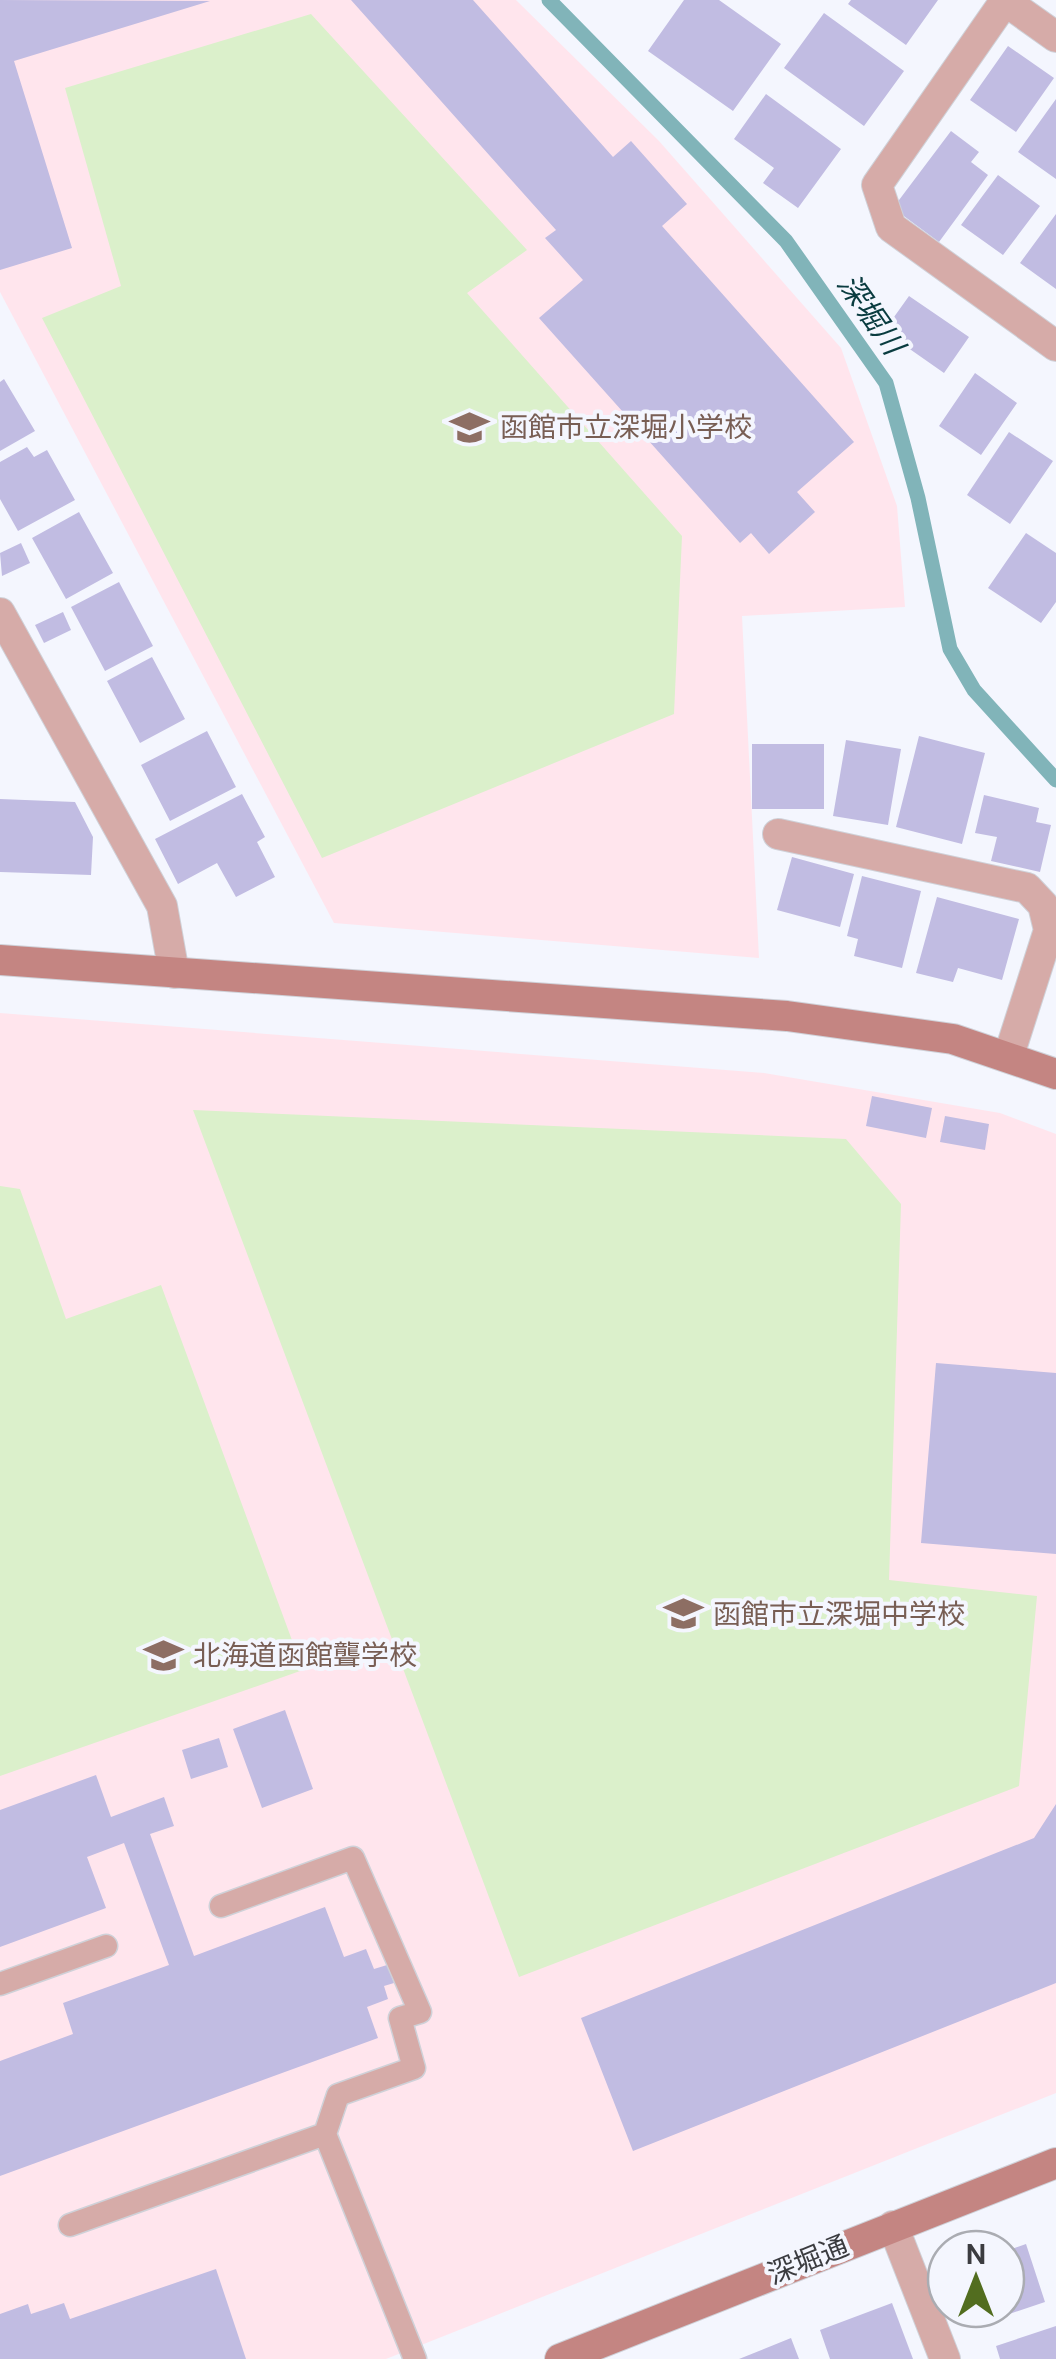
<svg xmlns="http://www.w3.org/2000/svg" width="1056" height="2359" viewBox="0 0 1056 2359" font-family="'DM Sans','Noto Sans JP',sans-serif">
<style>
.education{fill:#ffe5ed}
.green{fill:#dbf0cb}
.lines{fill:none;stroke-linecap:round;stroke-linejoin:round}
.stream{stroke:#81b4b9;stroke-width:15}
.building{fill:#c1bce2}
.lane-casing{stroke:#cfd1d8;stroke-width:25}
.street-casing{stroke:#cfd1d8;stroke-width:32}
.secondary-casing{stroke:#cfd1d8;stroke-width:32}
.lane{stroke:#d6aba8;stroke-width:22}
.street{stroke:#d6aba8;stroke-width:30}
.secondary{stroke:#c48582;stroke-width:30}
.labels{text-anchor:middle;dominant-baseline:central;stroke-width:8;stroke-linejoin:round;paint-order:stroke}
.education-label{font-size:28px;fill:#785e54;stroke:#f4f6fe;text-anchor:start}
.street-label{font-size:28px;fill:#3b3c40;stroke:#f4f6fe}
.water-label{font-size:30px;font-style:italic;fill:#0a3c40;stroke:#f4f6fe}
</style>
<rect width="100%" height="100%" fill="#f4f6fe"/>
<path class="education" d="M0,0H516L659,141L841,348L897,506L905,607L742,616L759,958L334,923L0,292Z
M0,1013L764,1073L1000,1113L1056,1134V2093L386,2359H0Z"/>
<path class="green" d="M311,14L527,250L467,293L682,536L674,714L322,858L42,318L121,286L65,88Z
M193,1110L846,1139L901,1204L889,1580L1037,1596L1019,1786L519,1977Z
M0,1186L20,1189L66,1319L161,1285L303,1670L0,1776Z"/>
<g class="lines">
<path class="stream" d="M549,0L786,241L886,383L918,498L950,649L974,690L1056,780"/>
</g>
<path class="building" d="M0,0L210,1L14,61L72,248L0,270Z
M351,0H473L613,157L631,141L687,204L662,226L854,442L797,492L815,512L769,554L751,533L740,543L539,318L583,280L545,238L556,230Z
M684,0H719L781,44L733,111L648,51Z
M851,0H938L906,45L848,4Z
M824,13L904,71L864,126L784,68Z
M1008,46L1054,78L1016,132L970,100Z
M766,94L841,149L798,208L763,183L774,168L734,139Z
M1056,99V179L1018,152Z
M951,131L979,152L971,162L988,175L939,242L893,208Z
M998,175L1040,206L1003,255L961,225Z
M1056,214V289L1020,263Z
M909,296L969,337L944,373L884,331Z
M975,373L1017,403L981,455L939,426Z
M4,379L35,431L0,451V382Z
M1009,432L1053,461L1010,524L967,495Z
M27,447L34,457L47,450L75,500L18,531L0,499V462Z
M79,512L113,573L66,599L32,538Z
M1026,533L1056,553V602L1041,623L988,588Z
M21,543L30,563L2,576L0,553Z
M119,582L153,646L105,671L71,607Z
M63,612L71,630L44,643L35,625Z
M152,657L185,719L140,743L107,681Z
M207,731L236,787L170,821L141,765Z
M919,736L985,753L962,844L896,827Z
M846,740L901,749L888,825L833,816Z
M752,744H824V809H752Z
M242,794L265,837L257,842L275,877L236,897L217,863L178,884L155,839Z
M984,795L1039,808L1036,822L1051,825L1040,872L991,861L997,837L975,833Z
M0,799L75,802L93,837L91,875L0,872Z
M792,857L854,874L840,927L777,910Z
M862,876L921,891L902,968L854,956L858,939L847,936Z
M937,897L1019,919L1002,980L958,968L953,982L916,973Z
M872,1096L932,1108L926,1138L866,1126Z
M945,1116L989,1124L985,1150L940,1142Z
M936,1363L1056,1373V1554L921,1543Z
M285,1710L313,1789L262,1808L233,1729Z
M219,1738L228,1767L191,1779L182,1750Z
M96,1775L111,1817L164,1797L174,1826L150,1834L194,1956L325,1907L344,1957L366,1949L374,1969L387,1965L394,1983L384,1986L388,1999L367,2007L378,2038L0,2176V2061L73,2034L63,2003L169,1965L124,1843L87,1857L106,1908L0,1947V1810Z
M1056,1804V1983L633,2151L581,2018L1034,1838Z
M1026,2244L1045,2302L971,2327L965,2309H1006V2251Z
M216,2269L246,2359H0V2314L28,2304L31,2314L64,2303L70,2319Z
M892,2303L913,2359H830L820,2330Z
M1056,2326V2359H1000L996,2346Z
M791,2338L799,2359H739Z"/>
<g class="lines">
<defs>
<path id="lane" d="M221,1906L353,1858L420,2012L400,2018L414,2068L338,2095L325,2134
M0,1984L106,1946
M70,2225L325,2134L415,2359"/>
<path id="street" d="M1004,0L1056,37
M1005,1L877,185L891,227L1056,346
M0,613L162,906L174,973
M778,834L1027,888L1043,905L1049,930L1009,1055
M893,2226L945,2359"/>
<path id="secondary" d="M0,960L787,1016L953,1039L1056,1074
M560,2359L1056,2163"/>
</defs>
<use href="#lane" class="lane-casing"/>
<use href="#street" class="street-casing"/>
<use href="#secondary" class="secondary-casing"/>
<use href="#lane" class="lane"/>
<use href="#street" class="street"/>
<use href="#secondary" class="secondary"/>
</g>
<defs>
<symbol id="school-bare" viewBox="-9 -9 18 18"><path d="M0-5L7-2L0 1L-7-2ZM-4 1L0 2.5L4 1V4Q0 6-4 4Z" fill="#8d6e63" stroke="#f4f6fe" stroke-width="2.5" paint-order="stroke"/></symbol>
</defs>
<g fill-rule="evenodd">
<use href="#school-bare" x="442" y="400" width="55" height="55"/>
<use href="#school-bare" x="656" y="1586" width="55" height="55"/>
<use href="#school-bare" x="136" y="1628" width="55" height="55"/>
</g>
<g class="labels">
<g class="education-label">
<text x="500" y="427">函館市立深堀小学校</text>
<text x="713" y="1614">函館市立深堀中学校</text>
<text x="193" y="1655">北海道函館聾学校</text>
</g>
<g class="street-label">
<text transform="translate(808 2260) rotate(-22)">深堀通</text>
</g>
<g class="water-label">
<text transform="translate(871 314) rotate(55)">深堀川</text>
</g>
</g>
<g transform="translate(976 2279)"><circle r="48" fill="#f4f6fe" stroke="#aaacb2" stroke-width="2.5"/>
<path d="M0-8L18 38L0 25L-18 38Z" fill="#526d1f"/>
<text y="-15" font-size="28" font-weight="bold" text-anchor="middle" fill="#3b3c40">N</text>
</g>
</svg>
